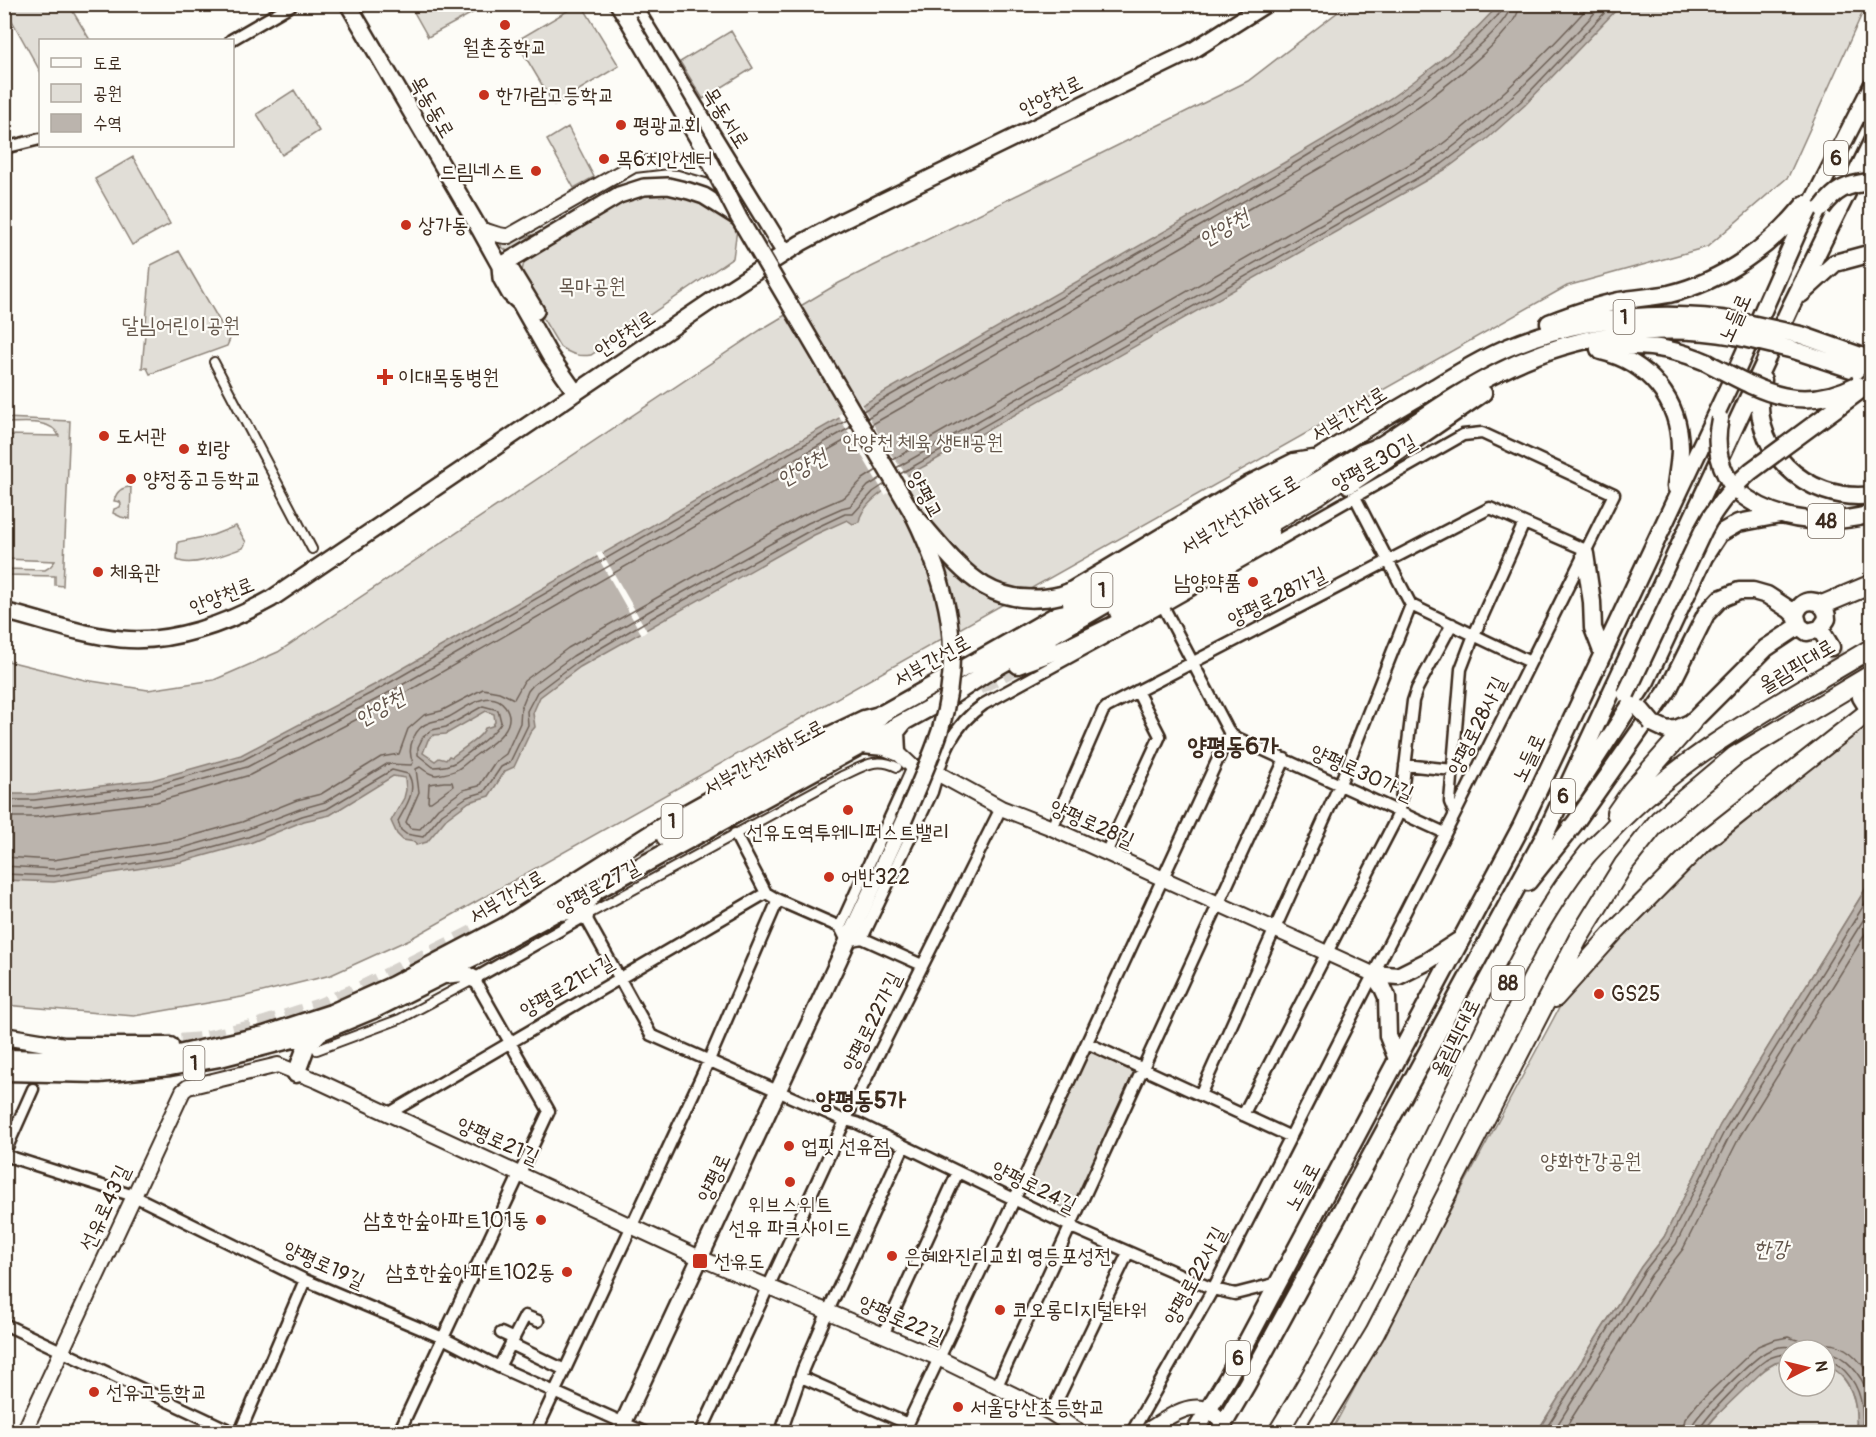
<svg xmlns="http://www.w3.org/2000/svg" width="1876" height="1437" viewBox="0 0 1876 1437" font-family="Pangolin,'Poor Story',sans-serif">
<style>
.green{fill:#e1ded7;stroke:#8e847a;stroke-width:1.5}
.water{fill:#bbb4ad;stroke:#887d74;stroke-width:1.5;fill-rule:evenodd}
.pier{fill:#fdfcf7}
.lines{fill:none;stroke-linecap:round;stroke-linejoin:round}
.shore{stroke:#6e6157;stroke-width:1.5}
.primary-tunnel{stroke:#d6d2cc;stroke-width:16;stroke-dasharray:16 8;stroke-linecap:butt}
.trunk-tunnel{stroke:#d6d2cc;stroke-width:18;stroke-dasharray:18 9;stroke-linecap:butt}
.pedestrian-casing{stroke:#3b2a1e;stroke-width:12}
.minor-casing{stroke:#3b2a1e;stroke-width:15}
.tertiary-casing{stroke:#3b2a1e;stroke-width:18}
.secondary-casing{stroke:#3b2a1e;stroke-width:20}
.primary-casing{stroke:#3b2a1e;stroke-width:21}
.trunk-casing{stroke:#3b2a1e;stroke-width:22}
.pedestrian{stroke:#fdfcf7;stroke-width:8}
.minor{stroke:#fdfcf7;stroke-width:10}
.tertiary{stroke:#fdfcf7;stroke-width:14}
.secondary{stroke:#fdfcf7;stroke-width:15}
.primary{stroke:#fdfcf7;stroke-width:16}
.trunk{stroke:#fdfcf7;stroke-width:18}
.secondary-bridge-casing{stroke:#3b2a1e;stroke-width:20;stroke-linecap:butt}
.primary-bridge-casing{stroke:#3b2a1e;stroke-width:21;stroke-linecap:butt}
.secondary-bridge{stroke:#fdfcf7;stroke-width:15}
.primary-bridge{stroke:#fdfcf7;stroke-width:16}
.poi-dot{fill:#c8321e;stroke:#fdfcf7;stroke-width:2}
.labels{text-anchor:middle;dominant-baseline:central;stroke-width:4.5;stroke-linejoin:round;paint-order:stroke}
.shield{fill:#fdfcf7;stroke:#75695f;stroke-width:1.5}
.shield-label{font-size:20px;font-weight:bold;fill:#3b2a1e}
.poi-label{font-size:21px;fill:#3b2a1e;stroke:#fdfcf7;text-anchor:start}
.street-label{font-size:21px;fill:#3b2a1e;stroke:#fdfcf7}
.park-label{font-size:21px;fill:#64574c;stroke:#fdfcf7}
.water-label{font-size:22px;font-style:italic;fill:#615349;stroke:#fdfcf7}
.quarter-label{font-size:24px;font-weight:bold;fill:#3b2a1e;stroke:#fdfcf7}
</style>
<rect width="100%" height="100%" fill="#fdfcf7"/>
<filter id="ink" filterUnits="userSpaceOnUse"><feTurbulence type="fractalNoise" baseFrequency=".0167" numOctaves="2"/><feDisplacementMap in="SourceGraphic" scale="12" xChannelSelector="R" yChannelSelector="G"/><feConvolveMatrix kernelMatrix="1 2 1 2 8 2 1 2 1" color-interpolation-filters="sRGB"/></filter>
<g filter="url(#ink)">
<path class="green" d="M579,4L582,5L619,66L554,105L516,41Z
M4,5H69L90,40H40V71L5,8Z
M410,5H472L476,11L428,37Z
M1347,5H1866L1788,177L1707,247L1567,286L410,939L331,975L242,997L134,1016L5,1005L4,660L85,680L148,690L214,680L278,652L762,329L839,283L1248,81Z
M731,31L753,68L703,99L680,62Z
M294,90L319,131L282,155L257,114Z
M568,127L594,177L574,188L547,140Z
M133,157L170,224L132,245L95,179Z
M660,193C680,195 699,198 715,210C723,215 729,223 737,229L733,258L591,355C578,357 571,354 560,347L520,280L524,262L620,202L638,196Z
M535,234L509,252L503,248L499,242L508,243Z
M179,251L230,339L227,346L150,374L147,368H142L151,265Z
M5,418L70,421L63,586L55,585V576L5,575V569L45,570L50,567L55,561L5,559V435L59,436C52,418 21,423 5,423Z
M131,487L130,519L121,517L113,513L114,509L120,507L121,504L120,502L114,501C116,492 122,487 131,487Z
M236,526L246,542L243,548C226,554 192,568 177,560L178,542L213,535Z
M1871,719V880L1720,1125L1664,1237L1641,1267L1537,1432H1331L1572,984L1679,876Z
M1085,1049L1134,1071L1072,1211L1024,1189Z
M1783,1360H1789V1386H1825V1364C1853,1378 1858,1404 1856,1432H1703C1719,1412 1759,1367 1783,1360Z"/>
<path class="water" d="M1499,5H1621L1525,105L1488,138L1446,169L930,463C911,474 861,499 859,522L853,524L847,520L814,535L580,667L540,697L533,713L535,727L530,733L514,767L505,771L489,796L469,802L446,819L427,842L416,845L415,842L403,840L397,834L391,821L404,798L406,790L405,778L393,776L330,815L304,821L250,843L181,862L54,882L5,880L4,794H33L152,780L241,755L374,685L1287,161C1329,135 1374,112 1413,82C1445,59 1473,33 1499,5ZM486,711L494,714L495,722L492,726L485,728C482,738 460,750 452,757L449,756L446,760L439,758L435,761L423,753L428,740L434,735L446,734Z
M1871,880V1432H1856C1858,1404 1853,1377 1825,1364V1350H1789V1360L1775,1363L1766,1368L1714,1418L1703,1432H1537L1641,1267L1664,1237L1720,1125Z"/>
<path class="pier" d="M860,402L890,453L910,479L885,495L838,415Z
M601,551L647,631L642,635L596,554Z"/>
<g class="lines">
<path class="shore" d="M863,411L1290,166L1391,105L1418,86L1470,44L1502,11L1503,4
M867,418C981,352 1095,287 1209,221C1271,185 1336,151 1396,111C1419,96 1510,29 1511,4
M871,425C985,360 1100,295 1213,229C1276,193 1341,158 1401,118C1427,101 1519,34 1520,4
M892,460L1433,151C1491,108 1542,58 1591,4
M896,468L1438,158C1499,113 1552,60 1603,4
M900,474L1442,164L1484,133L1521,101L1613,4
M483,706L498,710L501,722C497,732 466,755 456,762C449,766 440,767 433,767L418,755V747L423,737L432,730L446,727Z
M444,782H452L453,786L431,802H428L429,784Z
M4,800H34L153,786L243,760L377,690L847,420
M4,808H35L154,793L247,767L381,697L851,427
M4,817H36L156,802L250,775L386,704L856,434
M4,857L53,860L177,840L242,822L297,800L321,794L381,757L399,754L408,729L424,715L441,711L483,689L499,692L514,699L524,681L568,648L803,515L845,497L863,479L877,470
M4,866L54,869L179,849L245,830L300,809L325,802L387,764L411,765L413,763C406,748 414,727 431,722C437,720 443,720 449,717C463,710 490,686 505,706C520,727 490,745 476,755C470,759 465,765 458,769C452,773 443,774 436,775C430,775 425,771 420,767L416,769L419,792L406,822L410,828L420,829L438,808L463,790L479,786L495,762L506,754L520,723L521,708L528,691L533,685L573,656L653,609L808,523L842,508L850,506L868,486L881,478
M4,874L54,876L180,856L248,837L302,816L327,809L392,770L408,774C418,790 406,806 398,821L401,830L406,834L423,837L442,814L467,797L484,792L501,767L510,762L528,725L527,711L537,692L577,662L657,615L811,530L845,514H853L873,492L885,484
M1825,1352C1845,1353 1862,1376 1868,1394C1871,1406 1870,1420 1870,1432
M1825,1359C1833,1360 1839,1365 1845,1371C1862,1389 1864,1409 1862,1432
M1544,1432L1645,1270L1669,1240L1726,1128L1872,892
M1553,1432L1651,1275L1676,1244L1732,1131L1872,906
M1563,1432L1659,1280L1683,1249L1740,1136L1872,923
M1682,1432L1685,1419L1698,1403L1758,1346L1773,1340L1788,1337L1800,1341L1809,1349C1838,1334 1858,1355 1872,1380
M1691,1432C1692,1428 1691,1427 1693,1424C1701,1410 1753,1359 1766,1352C1776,1347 1788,1344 1797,1350
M1699,1432C1700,1421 1754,1368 1766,1360C1773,1356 1781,1354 1789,1354"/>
<path class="primary-tunnel" d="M1831,647L1860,695"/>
<path class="trunk-tunnel" d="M1065,640L1119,612
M978,686L1033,657
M614,864L666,837
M154,1045L200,1041L256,1028L320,1007L363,989L477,932
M4,1047L49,1049"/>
<defs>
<path id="pedestrian" d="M214,362L312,549
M585,916L842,776C862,767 876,756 897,767
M317,1050L400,1019L473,980"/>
<path id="minor" d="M231,40L293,4
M4,148L40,139
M1355,497L1411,605L1530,662
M1163,606L1228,730L1233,736L1445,833
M1405,765L1453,770
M913,767L840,927L847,941L862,938L932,792C943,754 950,728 984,704L1163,606L1463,435L1482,433L1614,494L1455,814L1213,1289L1132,1432
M1455,814L1450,802L1461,669L1474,635L1524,523
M1052,828L1103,711L1107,707L1490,508L1586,550
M735,834L766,893L778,900L840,927
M1106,853L1160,736L1137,691
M862,938L922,965
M1087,1043L1291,1137
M1200,1095L1340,784L1411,605
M388,1114L766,893
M1243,1115L1396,819L1400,809L1413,701L1417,689L1452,624
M4,1154L33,1089
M4,1155L134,1196L305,1280L443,1338L499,1367L644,1432
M4,1324L233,1432
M501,1333L514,1339
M883,1335L958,1172
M511,1344L565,1370
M499,1367L525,1316L538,1321
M801,1377L908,1424
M996,1388L1285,759
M1051,1413L1128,1253
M240,1432L305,1280
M399,1432L549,1111L474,979L585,916L651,1035L841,1119L857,1123L1078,1230L1213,1289L1235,1294L1278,1283
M536,1432L709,1060L778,900
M701,1432L845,1121L1001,808
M781,1432L803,1369L828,1311L904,1146
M904,1432L1015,1198L1230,733"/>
<path id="tertiary" d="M480,230C490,231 499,237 509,236L634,165L668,161L680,162L711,171L717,169L720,163
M897,752L913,767L937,773L1001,808L1047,826L1373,974
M24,1432L183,1091L188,1087L278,1065L318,1081L700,1258L938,1358L1051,1413L1080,1432
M1145,1432C1171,1416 1201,1390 1224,1425"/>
<path id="secondary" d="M348,4L480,230L500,266L501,278L510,294L520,303L550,356L576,393
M618,4L628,20
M632,4L785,253
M500,266L619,195L644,187L668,186L689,191L704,196L739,218
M500,266L511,270L536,311
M4,611C43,621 82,635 121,639C172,644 228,623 271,599L723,293L801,243L842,221L1192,51L1266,4
M619,1432L904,820"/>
<path id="primary" d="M1801,294L1835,263L1872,253
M1549,323C1572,314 1595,306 1619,301C1636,298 1653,297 1669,294C1723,281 1770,247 1805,204
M1801,335L1872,360
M1599,349C1637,342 1672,347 1706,362
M1794,350L1872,376
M1601,351C1648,362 1680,400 1680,449C1680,462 1677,475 1676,487
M1763,380C1745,447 1806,504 1872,495
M1349,485L1483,393
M1737,491C1776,523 1824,526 1872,514
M1585,554L1592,602L1593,628L1603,654
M1061,595L1069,592L1248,485L1294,462L1313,459
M1820,629L1831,647
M1018,665L1075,644L1114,625L1271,533
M1861,697L1869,710
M1652,723L1667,730L1676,729L1692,722L1766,648L1799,626
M862,745L885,747L897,752L896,732L904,722
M1572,795L1646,681L1704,557L1719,534L1738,523L1780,515
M1528,882L1575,823L1668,690L1706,614L1720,599L1739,591H1753L1767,595L1790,610L1796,616L1799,626L1807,632L1820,629L1827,619C1827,597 1799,595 1796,616
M558,912L573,911L585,916V905L595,892
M1373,974L1398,976L1426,962L1460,940
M1373,974L1383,988L1387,997L1388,1036L1397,1059
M444,975L463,973L474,979
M4,1036L64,1046H170
M4,1058L111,1060L178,1054L264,1035L331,1013L393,985L505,926L661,827L803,748L864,719L880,715C1020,637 1159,557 1296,474C1305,469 1312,463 1320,457C1356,433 1395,411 1432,389C1457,374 1482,358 1509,347C1584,316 1662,309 1742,322
M4,1072L99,1074L170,1067L220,1058L320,1032L373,1010L443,975L449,969L484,952L953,695L983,675L1240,527L1362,453L1378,447C1418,422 1456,393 1499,372C1571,335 1655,322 1735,336
M296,1074L306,1047L320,1032
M1195,1432L1228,1377L1521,827L1739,365L1799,229L1872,86
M1219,1432L1247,1384L1544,837L1791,306L1872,142"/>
<path id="trunk" d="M1822,605L1872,584
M1119,612L1318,495L1368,461L1378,447
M1616,813L1632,790L1692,722
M666,837L866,728L880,715
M1555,998L1615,931L1704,841L1872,709
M1278,1432C1348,1319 1403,1197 1462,1077C1499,1001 1534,922 1586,856C1594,846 1605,837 1614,827C1687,751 1782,702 1872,648
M1315,1432L1375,1333L1578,939L1624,864L1659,820L1735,756L1872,674"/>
</defs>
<use href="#pedestrian" class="pedestrian-casing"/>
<use href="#minor" class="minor-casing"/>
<use href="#tertiary" class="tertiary-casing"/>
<use href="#secondary" class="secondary-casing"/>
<use href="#primary" class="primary-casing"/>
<use href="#trunk" class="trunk-casing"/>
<use href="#pedestrian" class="pedestrian"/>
<use href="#minor" class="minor"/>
<use href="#tertiary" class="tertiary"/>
<use href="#secondary" class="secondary"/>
<use href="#primary" class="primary"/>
<use href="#trunk" class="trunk"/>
<defs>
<path id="secondary-bridge" d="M628,20L702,146L739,218L913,514C949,587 964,651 940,731C930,761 916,791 904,820"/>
<path id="primary-bridge" d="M1822,208C1836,189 1846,185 1869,182
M1742,322L1801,335
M1735,336L1794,350
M1706,362C1759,390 1798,415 1857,385
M1720,419C1714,445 1719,471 1737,491
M913,514C957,563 985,613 1061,595
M1626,694L1703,531C1715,507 1731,488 1751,471L1866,386L1872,380
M1641,710L1652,723"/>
</defs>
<use href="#secondary-bridge" class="secondary-bridge-casing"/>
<use href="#primary-bridge" class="primary-bridge-casing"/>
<use href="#secondary-bridge" class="secondary-bridge"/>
<use href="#primary-bridge" class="primary-bridge"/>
</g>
</g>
<g class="poi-dot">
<circle cx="505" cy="25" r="6"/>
<circle cx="484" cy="95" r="6"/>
<circle cx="621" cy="125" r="6"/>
<circle cx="604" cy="159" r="6"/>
<circle cx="536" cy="171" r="6"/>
<circle cx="406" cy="225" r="6"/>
<path d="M382 368h6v6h6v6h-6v6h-6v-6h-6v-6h6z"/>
<circle cx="104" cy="436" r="6"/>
<circle cx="184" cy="449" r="6"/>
<circle cx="131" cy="479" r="6"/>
<circle cx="98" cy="572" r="6"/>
<circle cx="1253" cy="582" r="6"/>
<circle cx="848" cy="810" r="6"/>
<circle cx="829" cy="877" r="6"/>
<circle cx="1599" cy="994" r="6"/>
<circle cx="789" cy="1146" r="6"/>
<circle cx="790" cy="1182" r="6"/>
<circle cx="541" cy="1220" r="6"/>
<circle cx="892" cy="1256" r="6"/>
<rect x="692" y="1253" width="16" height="16" rx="3"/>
<circle cx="567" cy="1272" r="6"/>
<circle cx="1000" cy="1310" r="6"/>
<circle cx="94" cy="1392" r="6"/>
<circle cx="958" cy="1407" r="6"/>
</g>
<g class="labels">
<g class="shield">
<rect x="1824" y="141" width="24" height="34" rx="4.5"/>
<rect x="1613.5" y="300" width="21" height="34" rx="4.5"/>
<rect x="1808" y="504" width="36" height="34" rx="4.5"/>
<rect x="1091.5" y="573" width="21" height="34" rx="4.5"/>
<rect x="1551" y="779" width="24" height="34" rx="4.5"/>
<rect x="661.5" y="804" width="21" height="34" rx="4.5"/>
<rect x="1491.5" y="966" width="33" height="34" rx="4.5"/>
<rect x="183.5" y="1046" width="21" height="34" rx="4.5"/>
<rect x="1226" y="1341" width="24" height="34" rx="4.5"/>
</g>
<g class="shield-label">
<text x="1836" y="158">6</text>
<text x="1624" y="317">1</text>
<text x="1826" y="521">48</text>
<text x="1102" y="590">1</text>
<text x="1563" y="796">6</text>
<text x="672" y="821">1</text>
<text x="1508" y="983">88</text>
<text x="194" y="1063">1</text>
<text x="1238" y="1358">6</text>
</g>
<g class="poi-label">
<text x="505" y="47" text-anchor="middle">월촌중학교</text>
<text x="496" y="95">한가람고등학교</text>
<text x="633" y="125">평광교회</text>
<text x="616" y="159">목6치안센터</text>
<text x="524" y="171" text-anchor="end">드림네스트</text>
<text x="418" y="225">상가동</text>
<text x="398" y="377">이대목동병원</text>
<text x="116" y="436">도서관</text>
<text x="196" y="449">회랑</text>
<text x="143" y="479">양정중고등학교</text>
<text x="110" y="572">체육관</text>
<text x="1241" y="582" text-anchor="end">남양약품</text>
<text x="848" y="832" text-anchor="middle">선유도역투웨니퍼스트밸리</text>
<text x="841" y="877">어반322</text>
<text x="1611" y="994">GS25</text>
<text x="801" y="1146">업핏 선유점</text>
<text x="790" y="1204" text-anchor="middle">위브스위트<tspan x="790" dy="24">선유 파크사이드</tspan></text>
<text x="529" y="1220" text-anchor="end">삼호한숲아파트101동</text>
<text x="904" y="1256">은혜와진리교회 영등포성전</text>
<text x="714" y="1261">선유도</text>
<text x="555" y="1272" text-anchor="end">삼호한숲아파트102동</text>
<text x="1012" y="1310">코오롱디지털타워</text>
<text x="106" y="1392">선유고등학교</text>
<text x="970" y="1407">서울당산초등학교</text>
</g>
<g class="street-label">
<text transform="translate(1051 96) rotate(-26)">안양천로</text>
<text transform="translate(432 107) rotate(60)">목동동로</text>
<text transform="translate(726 118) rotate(58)">목동서로</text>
<text transform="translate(1735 318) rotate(-66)">노들로</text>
<text transform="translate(625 334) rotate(-34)">안양천로</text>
<text transform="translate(1349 414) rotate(-32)">서부간선로</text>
<text transform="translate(1374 463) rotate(-30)">양평로30길</text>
<text transform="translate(925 495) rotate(61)">양평교</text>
<text transform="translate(1240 515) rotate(-31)">서부간선지하도로</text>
<text transform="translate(222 596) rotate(-22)">안양천로</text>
<text transform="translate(1277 597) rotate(-27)">양평로28가길</text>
<text transform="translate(932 661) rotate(-29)">서부간선로</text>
<text transform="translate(1797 666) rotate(-31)">올림픽대로</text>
<text transform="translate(1477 726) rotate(-64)">양평로28사길</text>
<text transform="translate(764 758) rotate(-29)">서부간선지하도로</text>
<text transform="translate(1529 758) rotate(-65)">노들로</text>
<text transform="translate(1362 773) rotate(24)">양평로30가길</text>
<text transform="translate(1092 824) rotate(24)">양평로28길</text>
<text transform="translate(598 887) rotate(-29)">양평로27길</text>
<text transform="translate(507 897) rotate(-31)">서부간선로</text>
<text transform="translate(567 986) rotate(-30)">양평로21다길</text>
<text transform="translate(872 1022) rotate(-64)">양평로22가길</text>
<text transform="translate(1456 1038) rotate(-64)">올림픽대로</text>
<text transform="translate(498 1141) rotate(24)">양평로21길</text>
<text transform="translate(714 1178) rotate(-65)">양평로</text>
<text transform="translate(1034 1187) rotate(26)">양평로24길</text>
<text transform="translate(1303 1187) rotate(-62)">노들로</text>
<text transform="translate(105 1208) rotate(-65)">선유로43길</text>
<text transform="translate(324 1265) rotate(24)">양평로19길</text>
<text transform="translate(1195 1276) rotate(-62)">양평로22사길</text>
<text transform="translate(901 1320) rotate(24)">양평로22길</text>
</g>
<g class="park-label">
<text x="592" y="286">목마공원</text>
<text x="181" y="325">달님어린이공원</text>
<text x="923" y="442">안양천 체육 생태공원</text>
<text x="1591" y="1161">양화한강공원</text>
</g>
<g class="water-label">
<text transform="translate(1224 228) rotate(-30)">안양천</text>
<text transform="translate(802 468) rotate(-30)">안양천</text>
<text transform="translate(380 708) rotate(-30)">안양천</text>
<text x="1771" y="1249">한강</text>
</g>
<g class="quarter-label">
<text x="1233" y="746">양평동6가</text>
<text x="861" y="1100">양평동5가</text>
</g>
</g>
<rect width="1876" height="1437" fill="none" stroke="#fdfcf7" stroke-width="24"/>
<rect x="12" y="12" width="1852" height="1413" fill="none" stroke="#3b2a1e" stroke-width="2" filter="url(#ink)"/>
<rect x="39" y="39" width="195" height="108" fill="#fdfcf7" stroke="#afa8a0" stroke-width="1.5"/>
<rect x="51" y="58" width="30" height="9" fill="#fdfcf7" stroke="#afa8a0" stroke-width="1.5"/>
<text x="93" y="69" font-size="18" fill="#3b2a1e">도로</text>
<rect x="51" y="84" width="30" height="18" fill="#e1ded7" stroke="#afa8a0" stroke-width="1.5"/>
<text x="93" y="99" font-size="18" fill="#3b2a1e">공원</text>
<rect x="51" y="114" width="30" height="18" fill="#bbb4ad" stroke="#afa8a0" stroke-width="1.5"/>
<text x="93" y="129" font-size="18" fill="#3b2a1e">수역</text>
<g transform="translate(1807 1368) rotate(83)"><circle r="28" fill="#fdfcf7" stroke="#afa8a0" stroke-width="1.5"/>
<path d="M0-4.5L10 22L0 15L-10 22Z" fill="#c8321e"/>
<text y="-9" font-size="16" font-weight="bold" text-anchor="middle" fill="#3b2a1e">N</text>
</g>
</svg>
